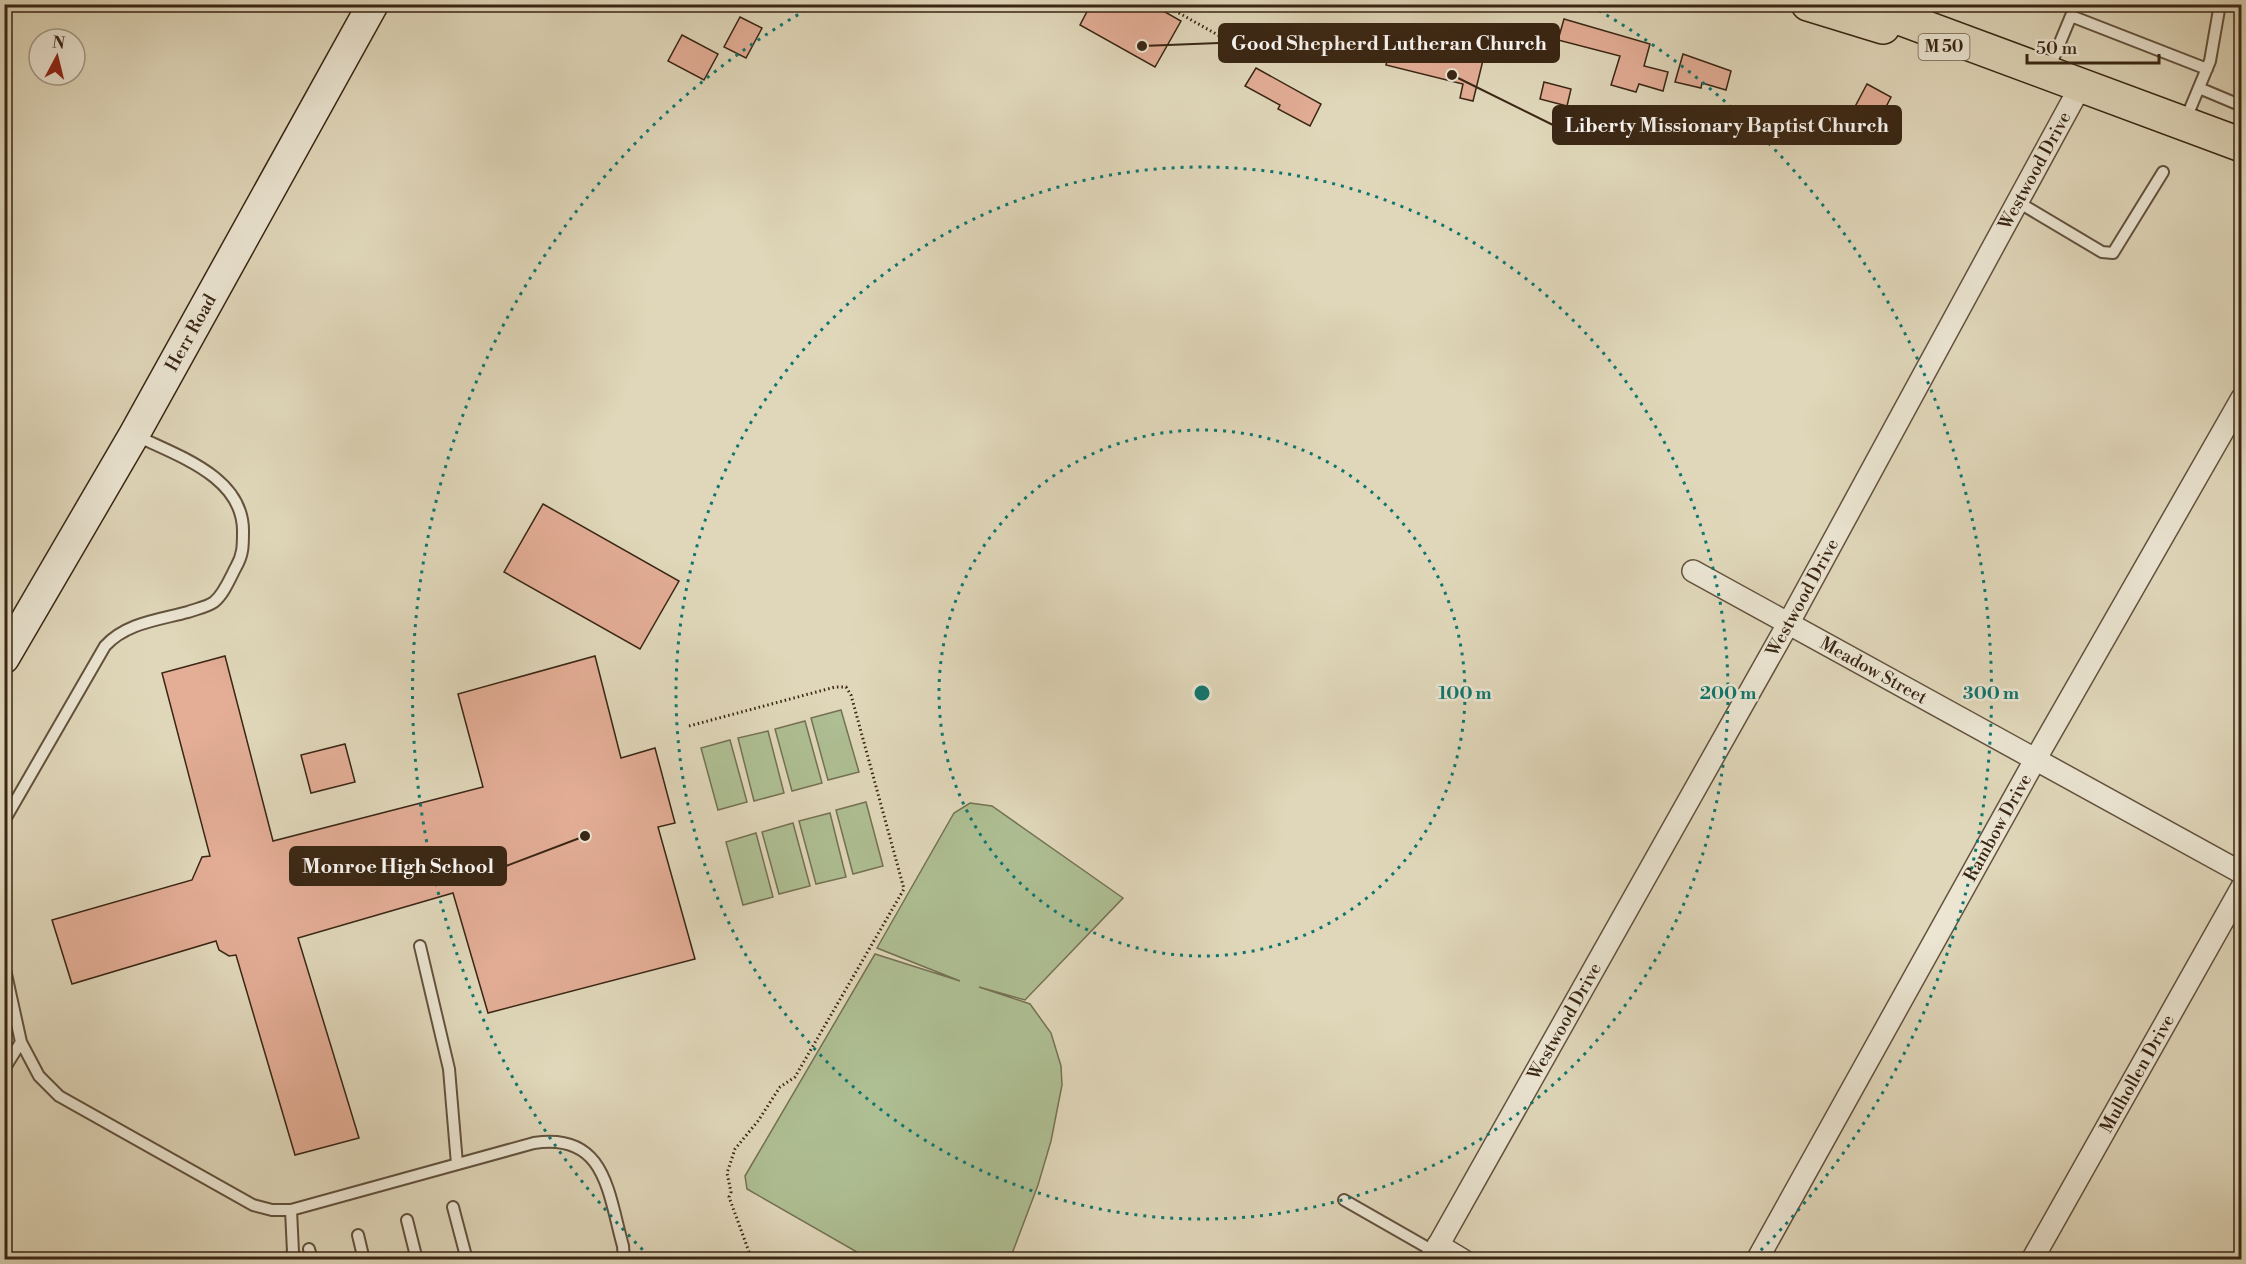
<svg xmlns="http://www.w3.org/2000/svg" width="2246" height="1264" viewBox="0 0 2246 1264" font-family="'Libre Bodoni',serif">
<style>
.green{fill:#aebf93;stroke:#747254;stroke-width:1.5}
.building{fill:#e3ad96;stroke:#392614;stroke-width:1.5}
.lines{fill:none;stroke-linecap:round;stroke-linejoin:round}
.lane-casing{stroke:#63523e;stroke-width:14}
.street-casing{stroke:#63523e;stroke-width:24}
.secondary-casing{stroke:#392614;stroke-width:33}
.primary-casing{stroke:#392614;stroke-width:36}
.path{stroke:#392614;stroke-width:3;stroke-dasharray:1.5 3;stroke-linecap:butt}
.lane{stroke:#ebe5d2;stroke-width:10}
.street{stroke:#ebe5d2;stroke-width:21}
.secondary{stroke:#ebe5d2;stroke-width:30}
.primary{stroke:#e0d7ba;stroke-width:33}
.ring{fill:none;stroke:#0f766e;stroke-width:3;stroke-dasharray:3 6}
.labels{text-anchor:middle;dominant-baseline:central;stroke-width:5;stroke-linejoin:round;paint-order:stroke}
.shield{fill:#ebe5d2;stroke:#6e5f4d;stroke-width:1.5}
.shield-label{font-size:16px;font-weight:bold;fill:#392614}
.street-label{font-size:18px;fill:#392614;stroke:#ebe5d2}
.centre{fill:#0f766e;stroke:#ebe5d2;stroke-width:3}
.ring-label{font-size:18px;text-anchor:middle;font-weight:bold;fill:#0f766e;stroke:#ebe5d2;stroke-width:5;stroke-linejoin:round;paint-order:stroke}
.leader{fill:none;stroke:#392614;stroke-width:2}
.callout-dot{fill:#392614;stroke:#ebe5d2;stroke-width:2}
.callout{fill:#392614;stroke:#392614;stroke-width:2}
.callout-label{font-size:20px;text-anchor:middle;font-weight:bold;fill:#fff}
</style>
<rect width="100%" height="100%" fill="#e0d7ba"/>
<filter id="stains"><feTurbulence type="fractalNoise" baseFrequency=".00333" numOctaves="4"/><feColorMatrix values="0 0 0 0 .2 0 0 0 0 .09 0 0 0 0 .02 0 0 0 .5 -.17"/></filter>
<radialGradient id="worn" r=".72"><stop offset=".6" stop-color="#630" stop-opacity="0"/><stop offset="1" stop-color="#630" stop-opacity=".3"/></radialGradient>
<path class="green" d="M841,710L859,772L828,780L811,718Z
M805,721L822,783L792,791L775,729Z
M768,731L784,793L754,801L738,738Z
M730,740L747,802L718,810L701,748Z
M866,802L883,866L853,874L836,810Z
M970,803L992,806L1123,898L1025,1000L979,987L1030,1004L1051,1033L1061,1066L1062,1085L1051,1141L1038,1185L1010,1259H869L747,1189L745,1176L875,954L960,981L877,948L954,813Z
M830,813L846,877L816,884L799,821Z
M793,823L810,886L779,894L762,832Z
M756,833L773,897L743,905L726,842Z"/>
<path class="building" d="M1091,4H1151L1181,21L1155,67L1080,25Z
M740,17L762,28L746,58L724,47Z
M1564,19L1650,44L1644,66L1668,72L1663,91L1639,84L1636,92L1611,85L1620,56L1558,40Z
M1394,30L1485,52L1473,101L1460,98L1463,84L1386,65Z
M682,35L718,54L704,80L668,61Z
M1683,54L1731,71L1726,90L1702,83L1701,88L1675,82Z
M1256,68L1321,104L1310,126L1278,109L1280,105L1245,86Z
M1544,82L1571,89L1567,106L1540,99Z
M1867,84L1891,97L1868,142L1833,125L1840,111L1850,116Z
M543,504L679,581L640,649L504,572Z
M225,656L273,841L483,787L458,694L595,656L621,758L655,748L675,823L658,827L695,959L488,1013L453,893L298,938L359,1138L295,1155L236,955L229,956L219,950L216,941L72,984L52,920L192,880L202,857L210,856L162,673Z
M345,744L355,782L311,793L301,755Z"/>
<g class="lines">
<defs>
<path id="lane" d="M2049,69L2071,16L2207,69
M2199,88L2242,106
M2185,121L2210,61L2220,4
M2018,202L2102,252L2113,253L2163,172
M4,821L105,646C126,623 158,620 188,612C196,609 207,607 214,602C224,594 230,578 236,567C243,555 243,546 243,532C244,477 178,456 137,436
M420,946L449,1069L457,1164
M4,965L21,1042L4,1069
M21,1042L39,1076L59,1096L253,1205L272,1210H291L293,1252L289,1260
M1344,1200L1435,1252
M453,1207L467,1260
M291,1210L534,1143C606,1132 608,1193 623,1246L624,1260
M407,1220L417,1260
M358,1235L364,1260
M309,1249L312,1260"/>
<g id="street">
<path id="s1" d="M1693,571L2242,873"/>
<path d="M1438,1245L1463,1260"/>
<path id="s2" d="M1430,1260L1788,624L2080,87"/>
<path id="s3" d="M1757,1260L2035,760L2242,398"/>
<path id="s4" d="M2032,1260L2242,887"/>
</g>
<g id="secondary">
<path id="s5" d="M4,658L134,435L373,4"/>
</g>
<path id="primary" d="M1808,4L1883,27
M1862,4L2242,145"/>
</defs>
<use href="#lane" class="lane-casing"/>
<use href="#street" class="street-casing"/>
<use href="#secondary" class="secondary-casing"/>
<use href="#primary" class="primary-casing"/>
<path class="path" d="M1163,4L1232,43
M689,726L835,687H846L851,695L904,889L795,1077L780,1087L758,1121L735,1149L727,1173L731,1192L729,1197L752,1260"/>
<use href="#lane" class="lane"/>
<use href="#street" class="street"/>
<use href="#secondary" class="secondary"/>
<use href="#primary" class="primary"/>
</g>
<g class="ring">
<circle cx="1202" cy="693" r="263"/>
<circle cx="1202" cy="693" r="526"/>
<path d="M649 1256A789 789 0 0 1 813 6M1591 6A789 789 0 0 1 1755 1256"/>
</g>
<g class="labels">
<rect class="shield" x="1918.5" y="34" width="51" height="26" rx="4.5"/>
<g class="shield-label">
<text x="1944" y="47">M 50</text>
</g>
<g class="street-label">
<text stroke="none"><textPath href="#s2" startOffset="1246">Westwood Drive</textPath></text>
<text stroke="none"><textPath href="#s5" startOffset="375">Herr Road</textPath></text>
<text stroke="none"><textPath href="#s2" startOffset="760">Westwood Drive</textPath></text>
<text stroke="none"><textPath href="#s1" startOffset="206">Meadow Street</textPath></text>
<text stroke="none"><textPath href="#s3" startOffset="495">Rambow Drive</textPath></text>
<text stroke="none"><textPath href="#s2" startOffset="274">Westwood Drive</textPath></text>
<text stroke="none"><textPath href="#s4" startOffset="214">Mulhollen Drive</textPath></text>
</g>
</g>
<circle cx="1202" cy="693" r="9" class="centre"/>
<g class="ring-label">
<text x="1465" y="699">100 m</text>
<text x="1728" y="699">200 m</text>
<text x="1991" y="699">300 m</text>
</g>
<path class="leader" d="M1142 46L1219 43M1452 75L1553 125M585 836L506 866"/>
<g class="callout-dot">
<circle cx="1142" cy="46" r="6"/>
<circle cx="1452" cy="75" r="6"/>
<circle cx="585" cy="836" r="6"/>
</g>
<g class="callout">
<rect x="1219" y="24" width="340" height="38" rx="6"/>
<rect x="1553" y="106" width="348" height="38" rx="6"/>
<rect x="290" y="847" width="216" height="38" rx="6"/>
</g>
<g class="callout-label">
<text x="1389" y="50">Good Shepherd Lutheran Church</text>
<text x="1727" y="132">Liberty Missionary Baptist Church</text>
<text x="398" y="873">Monroe High School</text>
</g>
<rect width="2246" height="1264" fill="none" stroke="#e0d7ba" stroke-width="24"/>
<rect x="6" y="6" width="2234" height="1252" fill="none" stroke="#392614" stroke-width="3"/>
<rect x="12" y="12" width="2222" height="1240" fill="none" stroke="#392614" stroke-width="1.5"/>
<g transform="translate(57 57) rotate(7)"><circle r="28" fill="#ebe5d2" stroke="#a49986" stroke-width="1.5"/>
<path d="M0-4.5L10 22L0 15L-10 22Z" fill="#8f2418"/>
<text y="-9" font-size="16" font-weight="bold" text-anchor="middle" fill="#392614">N</text>
</g>
<path d="M2027 54v9h132v-9" fill="none" stroke="#392614" stroke-width="3"/>
<text x="2036" y="54" font-size="18" fill="#392614" stroke="#ebe5d2" stroke-width="4.5" paint-order="stroke">50 m</text>
<rect width="100%" height="100%" filter="url(#stains)"/>
<rect width="100%" height="100%" fill="url(#worn)"/>
</svg>
